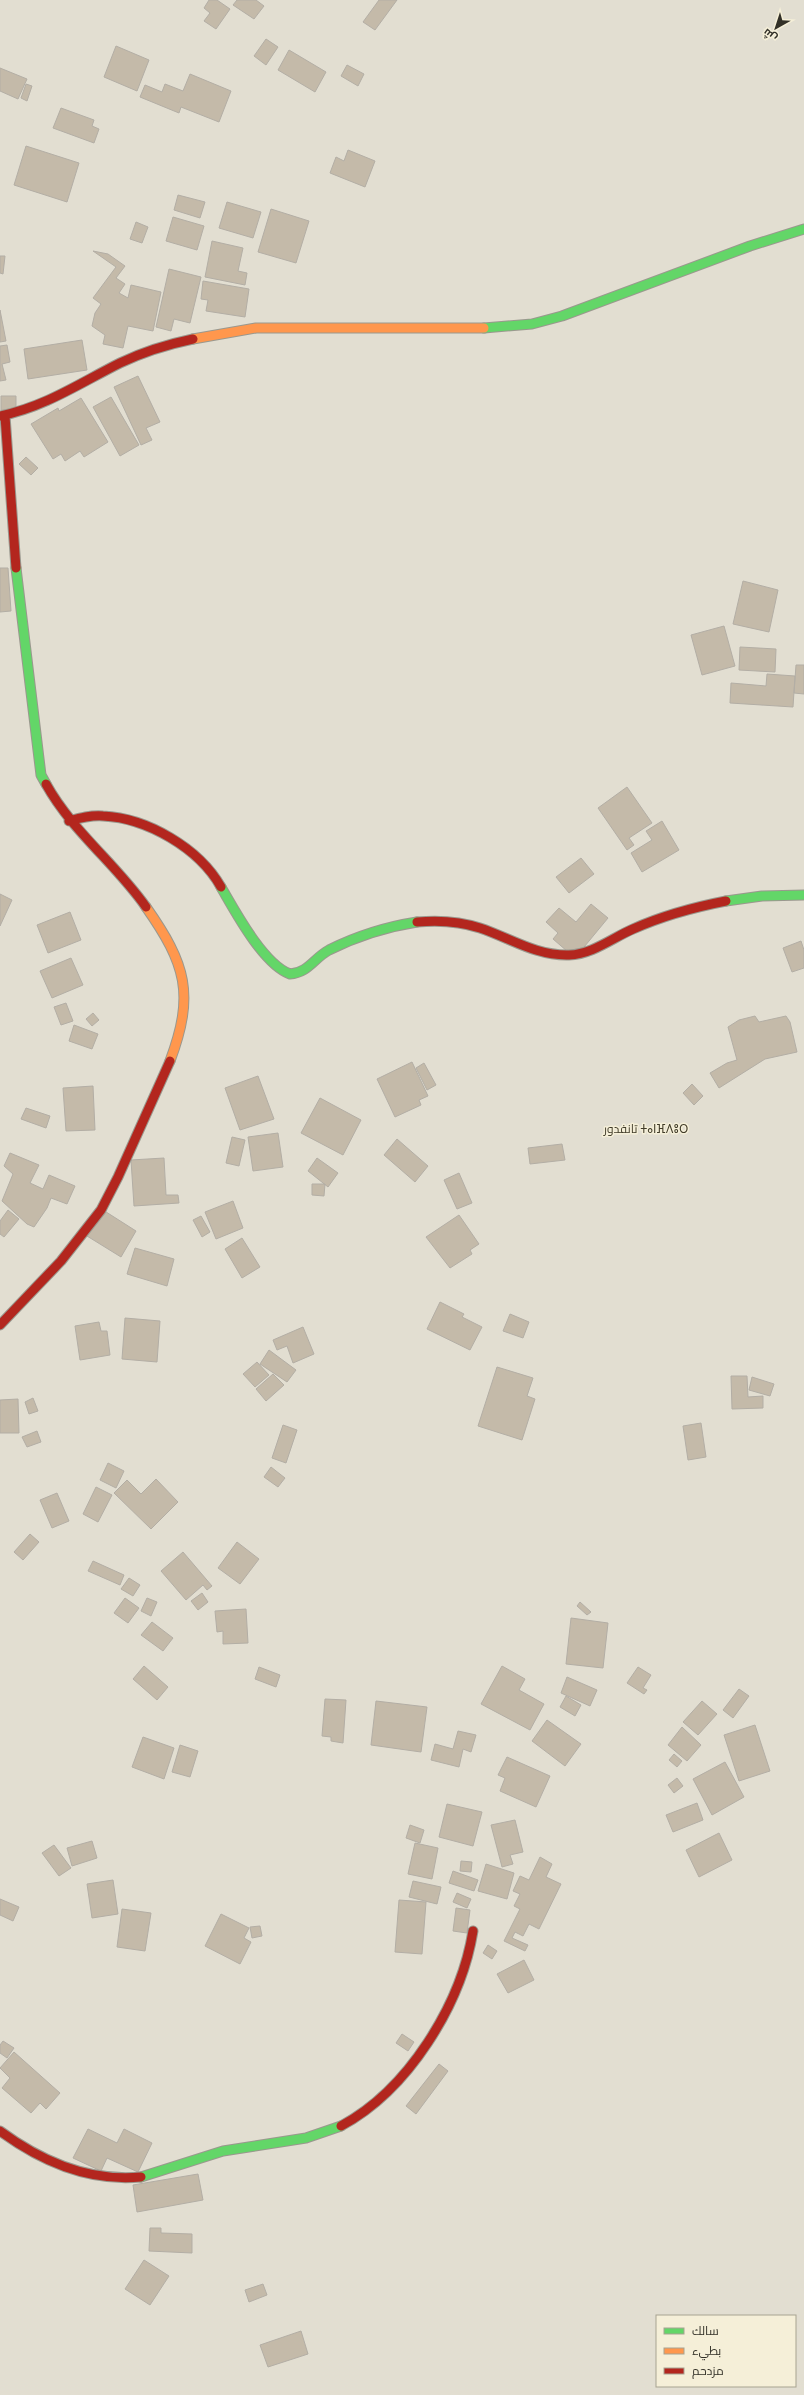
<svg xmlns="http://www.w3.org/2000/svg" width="804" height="2395" viewBox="0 0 804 2395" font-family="'Open Sans',Cairo,'Noto Sans Tifinagh',sans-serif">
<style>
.building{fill:#c4baa9;stroke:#b3aea5}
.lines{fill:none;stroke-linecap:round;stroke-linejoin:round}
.fast-casing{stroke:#9a988e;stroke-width:11}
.slow-casing{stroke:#9a988e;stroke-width:11}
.jam-casing{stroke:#9a988e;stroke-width:11}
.fast{stroke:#63d668;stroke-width:9}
.slow{stroke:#ff974d;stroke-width:9}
.jam{stroke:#b3261e;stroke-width:9}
.labels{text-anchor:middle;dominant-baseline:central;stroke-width:3;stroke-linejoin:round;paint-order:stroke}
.quarter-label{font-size:12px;fill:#403b28;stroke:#f5efd8}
</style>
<rect width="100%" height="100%" fill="#e2ded1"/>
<path class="building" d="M209,0H217L230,9L216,29L204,21L210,13L204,8Z
M237,0H256L264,6L254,19L233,5Z
M379,0H397L375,30L363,22Z
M266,39L278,47L266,65L254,56Z
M116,46L149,60L137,91L104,77Z
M289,50L326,72L315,92L278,70Z
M347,65L364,74L358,86L341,76Z
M0,68L27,79L18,99L0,91Z
M190,74L231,91L219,122L181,107L179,113L140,97L145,85L162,92L165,84L183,91Z
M26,84L32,86L27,101L21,98Z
M61,108L94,120L92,126L99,129L94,143L53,128Z
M26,146L79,163L67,202L14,185Z
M348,150L375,161L365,187L330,173L336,157L344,161Z
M178,195L205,202L200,218L174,210Z
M227,202L261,212L253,238L219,228Z
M271,209L309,221L296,263L258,252Z
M173,217L204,226L197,250L166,241Z
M136,222L148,227L142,243L130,239Z
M212,241L243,248L238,271L247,273L245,285L205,277Z
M93,251L108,254L125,266L116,278L125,284L119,293L128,298L131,285L161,292L153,331L128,326L123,348L103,344L105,335L92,326L95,313L101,304L93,298L116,267Z
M0,256H5L3,274L0,273Z
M169,269L201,277L190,323L174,319L171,331L156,327Z
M203,281L249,289L245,317L206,311L208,300L201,299Z
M0,310L6,341L0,342Z
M82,340L87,370L28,379L24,349Z
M7,345L10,362L2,364L6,380L0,381V346Z
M138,376L160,422L146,428L152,440L141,445L114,387Z
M1,396H16V411L1,410Z
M111,397L139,445L120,456L93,407Z
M81,398L108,442L84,457L80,451L65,461L61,454L53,459L31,424L58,408L59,411Z
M26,457L38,468L31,475L19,464Z
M0,568H8L11,611L0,612Z
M743,581L778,590L769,632L733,624Z
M724,626L735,666L702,675L691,635Z
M740,647L776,649L775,672L739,670Z
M796,665H804V694L794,693Z
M767,674L795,676L793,707L730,703L731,683L766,686Z
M627,787L652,823L629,838L634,845L627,850L598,808Z
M662,821L679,850L642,872L631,853L652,840L646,831Z
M581,858L594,874L569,893L556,877Z
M0,894L12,900L0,926Z
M591,904L608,918L575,958L553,939L558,933L546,922L559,908L576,922Z
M70,912L81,940L48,953L37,925Z
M801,941L804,950V968L792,972L783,948Z
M71,958L83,985L52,998L40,971Z
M66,1003L73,1021L61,1025L54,1007Z
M93,1013L99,1020L92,1026L86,1019Z
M755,1016L759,1022L786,1016L790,1022L797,1052L765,1059L719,1088L710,1073L727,1063L737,1060L728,1027L739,1020Z
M74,1025L98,1034L92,1049L69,1041Z
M412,1062L428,1096L419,1100L421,1105L395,1117L377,1079Z
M424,1063L436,1085L427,1090L416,1068Z
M258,1076L274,1119L240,1130L225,1088Z
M692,1084L703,1096L694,1105L683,1093Z
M93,1086L95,1130L66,1131L63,1088Z
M320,1098L361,1120L343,1155L301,1133Z
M26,1108L50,1116L46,1128L21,1119Z
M278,1133L283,1167L253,1171L248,1137Z
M232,1137L245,1140L239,1166L226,1163Z
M397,1139L428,1166L415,1182L384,1155Z
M562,1144L565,1160L530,1164L528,1148Z
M10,1153L39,1165L30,1183L43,1189L49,1175L75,1186L67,1204L51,1198L47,1208L34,1227L27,1224L2,1201L13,1174L4,1166Z
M164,1158L166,1195H178L179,1203L134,1206L131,1160Z
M317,1158L338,1173L328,1187L308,1171Z
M459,1173L472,1203L457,1209L444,1180Z
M312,1184H325L324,1196L312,1195Z
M233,1201L243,1228L216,1239L205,1212Z
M8,1210L19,1219L4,1237L0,1234V1221Z
M103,1210L136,1231L121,1257L87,1236Z
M459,1215L479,1244L470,1250L472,1254L450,1268L426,1237Z
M201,1216L210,1232L202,1237L193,1220Z
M242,1238L260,1267L242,1278L225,1249Z
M135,1248L174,1259L167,1286L127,1274Z
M440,1302L464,1314L462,1317L482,1327L470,1350L427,1329Z
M510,1314L529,1322L523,1338L503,1331Z
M125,1318L160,1321L157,1362L122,1359Z
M99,1322L101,1331H107L110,1355L80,1360L75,1326Z
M303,1327L314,1354L293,1363L287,1346L277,1350L273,1340Z
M269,1350L296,1370L287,1382L260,1364Z
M257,1362L269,1375L255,1387L243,1374Z
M497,1367L533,1378L527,1396L535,1399L522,1440L478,1426Z
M273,1374L284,1385L266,1401L256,1389Z
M731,1376H747L748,1397L763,1396V1408L732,1409Z
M752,1377L774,1384L770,1396L749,1390Z
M33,1398L38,1411L29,1414L25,1402Z
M18,1399L19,1433H0V1400Z
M701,1423L706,1457L688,1460L683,1426Z
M283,1425L297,1430L286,1463L272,1458Z
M37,1431L41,1442L27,1447L22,1437Z
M108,1463L124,1471L116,1488L100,1480Z
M271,1467L285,1478L278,1487L264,1477Z
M156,1479L178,1502L151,1529L114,1493L127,1480L141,1494Z
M96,1487L112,1495L98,1522L83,1514Z
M57,1493L69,1521L52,1528L40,1500Z
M30,1534L39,1542L23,1560L14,1552Z
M237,1542L259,1559L240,1584L218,1568Z
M183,1552L212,1586L207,1590L203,1585L186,1600L161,1571Z
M93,1561L124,1575L120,1585L88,1571Z
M129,1578L140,1585L133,1596L121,1589Z
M202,1593L208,1602L198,1610L191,1601Z
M125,1598L139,1608L128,1623L114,1613Z
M147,1598L157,1602L151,1616L141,1611Z
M580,1602L591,1612L587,1615L577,1606Z
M246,1609L248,1643L223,1644V1631L217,1632L215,1611Z
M571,1618L608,1623L603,1668L566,1664Z
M152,1622L173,1638L163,1651L141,1635Z
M144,1666L168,1687L157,1700L133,1679Z
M502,1666L525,1679L519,1690L544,1704L530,1730L481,1704Z
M259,1667L280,1675L276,1687L255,1679Z
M638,1667L651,1675L643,1688L647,1690L644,1694L627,1683Z
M567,1677L597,1690L590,1706L561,1693Z
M739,1689L749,1696L733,1718L723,1710Z
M566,1696L581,1705L575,1716L560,1707Z
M325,1699L346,1700L343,1743L331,1741V1737L322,1736Z
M376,1701L427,1707L421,1752L371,1745Z
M702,1701L717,1714L698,1735L683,1722Z
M547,1720L581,1744L565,1766L532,1741Z
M755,1725L770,1771L739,1781L724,1735Z
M682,1727L701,1745L687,1761L668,1745Z
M458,1731L476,1735L471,1752L463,1749L459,1767L431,1760L435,1744L453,1749Z
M143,1737L174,1748L164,1779L132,1767Z
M180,1745L198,1751L190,1777L172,1772Z
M674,1754L682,1761L677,1767L669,1760Z
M507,1757L550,1776L536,1807L500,1791L505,1778L498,1775Z
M725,1762L744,1797L712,1815L693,1779Z
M677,1778L683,1786L674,1793L668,1785Z
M697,1803L703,1820L673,1832L666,1815Z
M447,1804L482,1812L473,1846L439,1837Z
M515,1820L523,1852L510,1855L513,1864L502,1867L491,1825Z
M410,1825L424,1830L420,1843L406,1838Z
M719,1833L732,1860L699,1877L686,1850Z
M92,1841L97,1858L72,1866L67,1848Z
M415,1843L438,1848L432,1879L408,1874Z
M54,1845L71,1868L59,1876L42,1853Z
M540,1857L552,1864L546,1877L561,1884L539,1929L529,1924L523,1936L515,1932L512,1938L528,1945L525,1951L504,1941L520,1909L514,1906L520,1894L513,1891L520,1876L529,1880Z
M461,1861L472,1862L471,1872L460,1871Z
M486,1864L514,1873L507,1899L478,1891Z
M453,1871L478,1880L474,1891L449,1883Z
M113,1880L118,1914L92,1918L87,1884Z
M413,1881L441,1887L437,1904L409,1897Z
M457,1893L471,1899L467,1908L453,1902Z
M0,1899L19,1907L13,1921L0,1915Z
M399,1900L426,1902L422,1954L395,1952Z
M456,1908L470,1910L467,1933L453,1931Z
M122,1909L151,1913L145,1951L117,1947Z
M221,1914L249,1928L244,1938L251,1942L240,1964L205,1946Z
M260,1926L262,1936L252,1938L250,1927Z
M488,1945L497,1951L492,1959L483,1953Z
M524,1960L534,1980L508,1993L497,1974Z
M402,2034L414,2042L408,2051L396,2043Z
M3,2041L14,2048L7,2058L0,2053V2045Z
M14,2052L60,2093L46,2109L40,2103L31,2113L2,2088L10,2078L0,2068Z
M439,2064L448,2071L416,2114L406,2106Z
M88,2129L117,2143L124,2129L152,2143L138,2172L107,2158L101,2171L73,2158Z
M198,2174L203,2200L137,2212L133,2185Z
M150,2228H161V2233L192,2234V2253L149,2251Z
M144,2260L169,2276L150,2305L125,2289Z
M263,2284L267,2295L249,2302L245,2290Z
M301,2331L308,2354L268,2367L260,2345Z"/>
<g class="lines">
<defs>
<path id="fast" d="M484,328L532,324L562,316L750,246L804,229
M16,568L41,775L46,784
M221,887C235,911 263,964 290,974C308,973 314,958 329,950C357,936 385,927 417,922
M726,901L762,896L804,895
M141,2177L223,2151L306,2138L341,2126"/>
<path id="slow" d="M193,339L256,328H484
M146,907C186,964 195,994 170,1061"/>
<path id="jam" d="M0,416C45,407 80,383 120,363C143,352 169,344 193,339
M5,416L16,568
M46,784C72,831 116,864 146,907
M69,821C80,818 91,815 103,816C147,818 199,848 221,887
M417,922C439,920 459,921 480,928C510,938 536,956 569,955C593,954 612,938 633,929C662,916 695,907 726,901
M0,1325L61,1261L101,1210L118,1177L170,1061
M341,2126C408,2090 461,2005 473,1931
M0,2131C42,2162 88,2182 141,2177"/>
</defs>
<use href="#fast" class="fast-casing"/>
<use href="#slow" class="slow-casing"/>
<use href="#jam" class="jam-casing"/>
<use href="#fast" class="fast"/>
<use href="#slow" class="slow"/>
<use href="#jam" class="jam"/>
</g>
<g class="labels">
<g class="quarter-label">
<text x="646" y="1128">تانفدور ⵜⴰⵏⴼⴷⵓⵔ</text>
</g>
</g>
<rect x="656" y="2315" width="140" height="72" fill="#f5efd8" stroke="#a7a391"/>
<rect x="664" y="2328" width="20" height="6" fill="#63d668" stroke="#a7a391"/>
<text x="692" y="2335" font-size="12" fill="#323027">سالك</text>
<rect x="664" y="2348" width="20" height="6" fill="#ff974d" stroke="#a7a391"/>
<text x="692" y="2355" font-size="12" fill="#323027">بطيء</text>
<rect x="664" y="2368" width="20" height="6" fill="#b3261e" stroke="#a7a391"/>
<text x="692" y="2375" font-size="12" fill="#323027">مزدحم</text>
<g transform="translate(776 28) rotate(219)" stroke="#f5efd8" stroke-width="3" paint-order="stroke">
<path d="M0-3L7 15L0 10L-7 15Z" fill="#323027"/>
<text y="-6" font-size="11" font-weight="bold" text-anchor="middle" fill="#323027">ش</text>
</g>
</svg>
